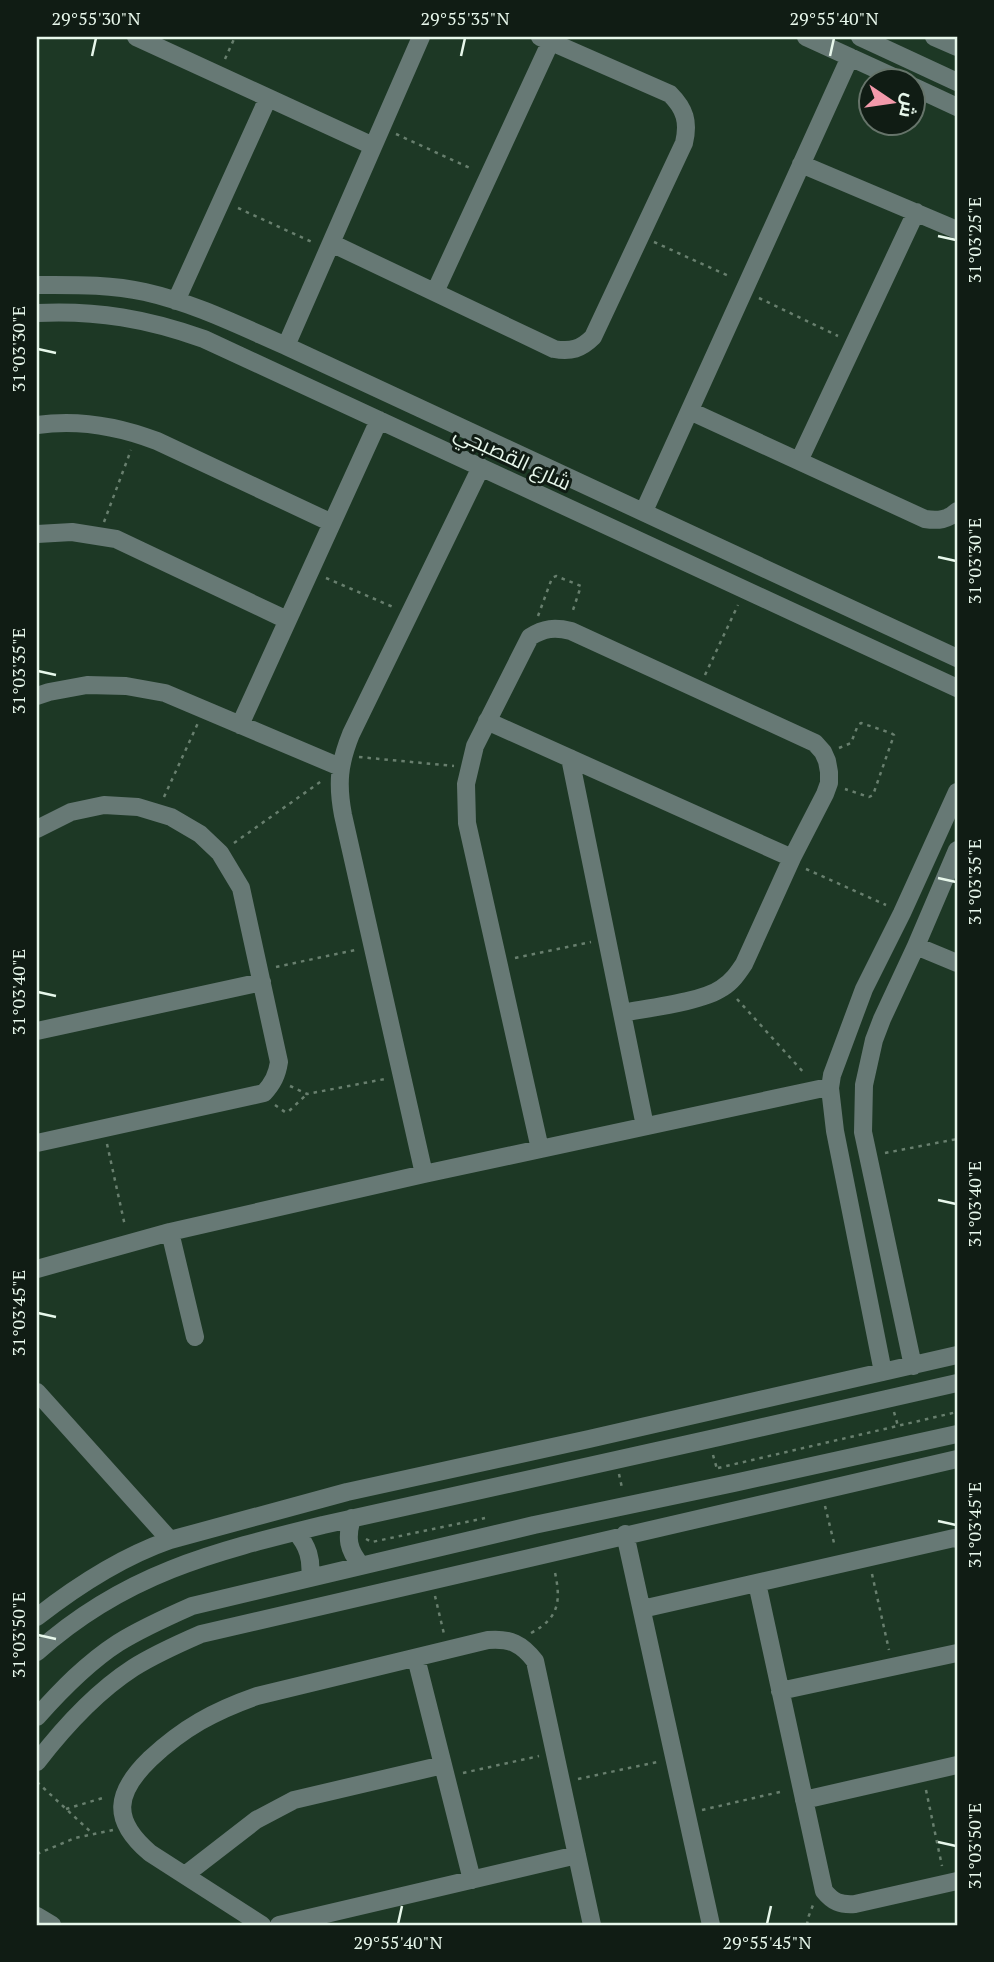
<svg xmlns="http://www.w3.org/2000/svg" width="994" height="1962" viewBox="0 0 994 1962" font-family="'PT Serif',Cairo,serif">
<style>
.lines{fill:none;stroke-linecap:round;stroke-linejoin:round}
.path{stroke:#687f6e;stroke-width:2.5;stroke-dasharray:3.5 5;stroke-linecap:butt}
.minor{stroke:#677975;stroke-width:18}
.ticks{fill:none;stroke:#e7f7eb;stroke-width:2.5}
.labels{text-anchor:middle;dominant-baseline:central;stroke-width:6;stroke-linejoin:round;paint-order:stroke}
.street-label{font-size:21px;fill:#e7f7eb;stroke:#101c14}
.neatline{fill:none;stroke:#e7f7eb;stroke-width:2.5}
.ticks-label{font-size:18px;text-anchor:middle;fill:#e7f7eb}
</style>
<rect width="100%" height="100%" fill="#1d3825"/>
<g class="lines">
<path class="path" d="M225,59L235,37
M396,134L472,169
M238,208L314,243
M654,242L731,277
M759,298L838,336
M104,522L131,450
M326,578L393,607
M538,616L552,578L556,576L581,586L572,613
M705,675L738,605
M839,748L851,743L858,725L861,723L891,733L894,735L873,795L869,797L845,789
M359,757L454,766
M164,797L198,723
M234,843L323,780
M806,869L886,905
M515,958L591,942
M276,967L355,950
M737,999L805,1074
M290,1086L307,1094L385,1079
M275,1105L285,1112H288L307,1094
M107,1144L125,1226
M885,1153L957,1139
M894,1412L898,1426
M713,1455L717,1469
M718,1468L957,1412
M619,1474L622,1488
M825,1506L835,1547
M366,1539L372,1542L485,1518
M872,1574L889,1650
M435,1596L444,1634
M531,1633C561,1617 561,1599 554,1568
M463,1773L539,1756
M578,1779L657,1762
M37,1782L93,1834
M926,1790L942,1866
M66,1809L106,1797
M702,1810L784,1791
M37,1854L75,1838L113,1830
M807,1925L808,1918L813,1905"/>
<path class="minor" d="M136,37L373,146
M806,37L900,80
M860,37L957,82
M934,37L957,47
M914,87L957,107
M801,164L957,230
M331,243L554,349C571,352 581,349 593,337L684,143C689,122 685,109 670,94L540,37
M37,285C73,285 109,284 145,292C194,303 240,326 286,346L957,658
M435,292L551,41
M176,301L268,98
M37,313C97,310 148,319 204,339L957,688
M286,346L421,37
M690,411L925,519C938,521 948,520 957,511
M37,425C78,419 118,426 157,441L332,523
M799,461L916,212
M644,511L850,57
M37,534L72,532L116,539L287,620
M37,696L49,692L87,685L126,686L165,693L340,767
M487,721L792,858
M240,725L379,420
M570,758L645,1126
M37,829L71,812L104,805L138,807L171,817L200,834L220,853L241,888L279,1062C277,1075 273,1083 264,1093L37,1143
M916,946L957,963
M37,1031L262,982
M540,1149L467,823L466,784L475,746L530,637C544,628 555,627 571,631L815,743L823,752L827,761L829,772V783L825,794L792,858L744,964C738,973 732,982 722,988C702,1002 648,1008 622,1013
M424,1174L343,815C337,783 339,764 351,734L481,467
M170,1232L195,1337
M37,1269L170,1232L424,1174L819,1089L830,1088
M913,1366L863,1132L864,1085L874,1040L882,1019L916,946L957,850
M883,1372L835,1131L830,1088L832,1075L864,989L902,913L957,792
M37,1392L170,1540
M352,1518C346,1538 348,1550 361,1565
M296,1532C308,1546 312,1559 310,1578
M625,1534L711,1925
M757,1583L824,1891C833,1902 840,1905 855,1904L957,1881
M642,1609L954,1538L957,1539
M37,1617C78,1585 121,1557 170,1540L347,1492L589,1439L957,1355
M37,1652C124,1574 213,1552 323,1525C393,1509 464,1494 535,1478C676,1447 816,1415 957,1383
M416,1658L472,1880
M780,1691L957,1653
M37,1717C61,1690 87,1663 118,1643C142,1628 167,1617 192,1606L534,1525L734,1483L957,1434
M37,1762C64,1727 96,1692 133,1668C155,1654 178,1644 201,1634L957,1459
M804,1800L957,1765
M185,1875L256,1820L294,1800L443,1765
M37,1916L52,1925
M262,1925L150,1853C111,1820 115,1793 150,1759C183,1728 214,1711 257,1696L488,1640C510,1638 522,1644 535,1661L592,1925
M279,1925L577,1855"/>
</g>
<path class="ticks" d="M92,56L96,38M461,56L465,38M830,56L834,38M938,236L956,240M38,349L56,353M938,557L956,561M38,671L56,675M938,878L956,882M38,992L56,996M938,1200L956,1204M38,1313L56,1317M938,1521L956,1525M38,1635L56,1639M938,1842L956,1846M398,1924L402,1906M767,1924L771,1906"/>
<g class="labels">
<g class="street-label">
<text transform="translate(513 457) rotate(25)">شارع القصبجي</text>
</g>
</g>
<rect width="994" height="1962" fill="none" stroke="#101c14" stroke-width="77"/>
<g transform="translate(892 102) rotate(103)"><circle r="33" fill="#101c14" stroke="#66746a" stroke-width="2"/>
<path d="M0-5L12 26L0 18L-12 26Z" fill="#f39aab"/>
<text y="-10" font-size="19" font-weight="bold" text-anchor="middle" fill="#e7f7eb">ش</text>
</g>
<rect x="38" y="38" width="918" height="1886" class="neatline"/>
<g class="ticks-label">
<text x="96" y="25">29°55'30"N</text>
<text x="465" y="25">29°55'35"N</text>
<text x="834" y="25">29°55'40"N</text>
<text transform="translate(975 240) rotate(-90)" y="6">31°03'25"E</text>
<text transform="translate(19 349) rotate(-90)" y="6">31°03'30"E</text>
<text transform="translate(975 561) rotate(-90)" y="6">31°03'30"E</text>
<text transform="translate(19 671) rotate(-90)" y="6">31°03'35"E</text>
<text transform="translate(975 882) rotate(-90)" y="6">31°03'35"E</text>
<text transform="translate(19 992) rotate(-90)" y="6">31°03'40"E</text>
<text transform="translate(975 1204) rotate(-90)" y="6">31°03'40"E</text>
<text transform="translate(19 1313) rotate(-90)" y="6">31°03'45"E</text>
<text transform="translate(975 1525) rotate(-90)" y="6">31°03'45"E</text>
<text transform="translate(19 1635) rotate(-90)" y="6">31°03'50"E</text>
<text transform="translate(975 1846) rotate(-90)" y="6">31°03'50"E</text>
<text x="398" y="1949">29°55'40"N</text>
<text x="767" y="1949">29°55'45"N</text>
</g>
</svg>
